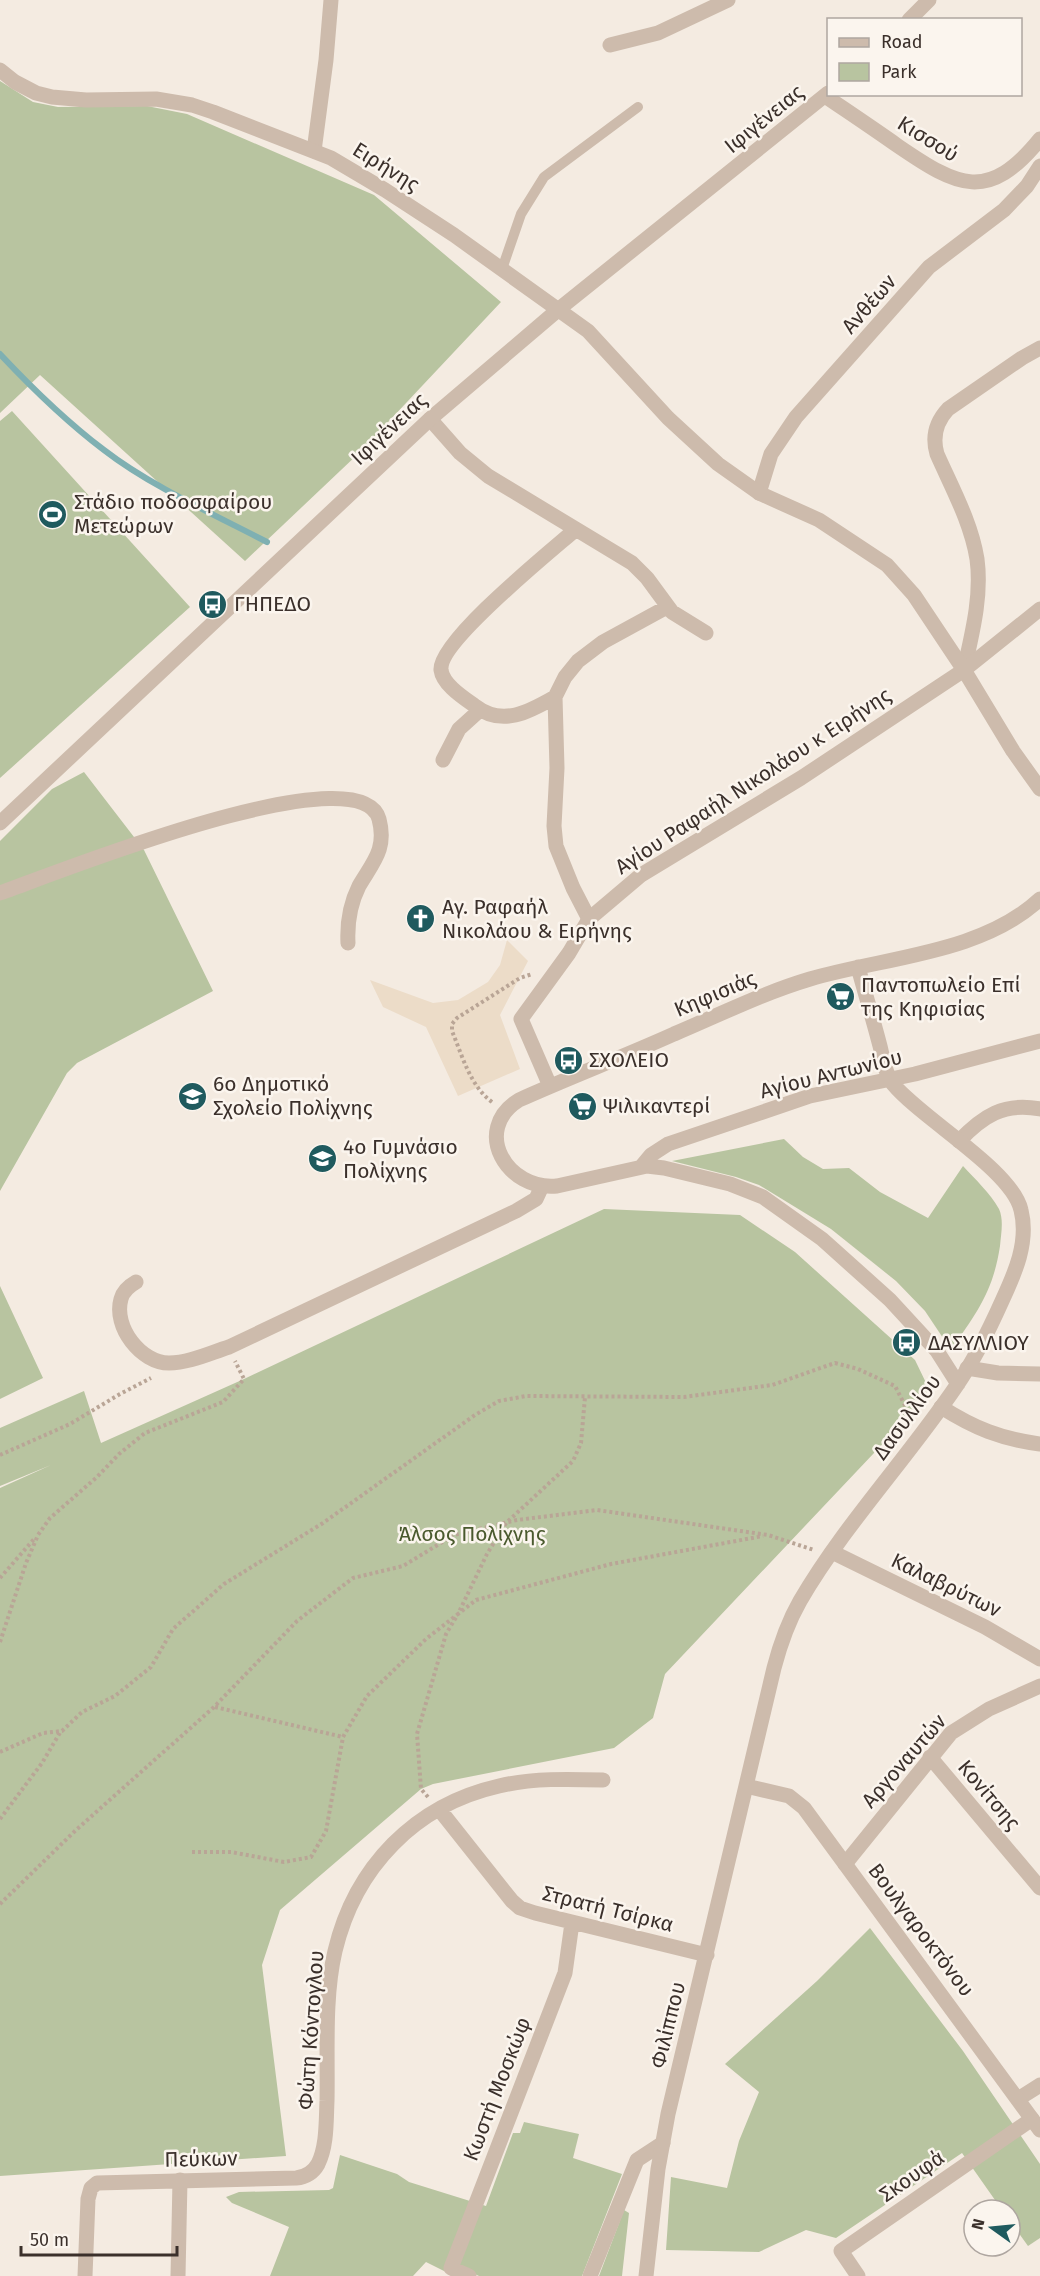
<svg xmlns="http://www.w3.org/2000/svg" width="1040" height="2276" viewBox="0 0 1040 2276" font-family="'Fira Sans',sans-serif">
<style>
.green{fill:#b8c4a0}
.plaza{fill:#ecdcc8}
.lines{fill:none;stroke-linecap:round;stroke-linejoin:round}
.stream{stroke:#7fb0b2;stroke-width:6}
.path{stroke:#b9a596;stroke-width:4;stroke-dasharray:3 3;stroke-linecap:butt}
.service{stroke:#cdbbac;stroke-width:10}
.minor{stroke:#cdbbac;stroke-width:15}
.tertiary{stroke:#cdbbac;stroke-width:15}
.labels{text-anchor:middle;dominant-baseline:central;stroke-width:5;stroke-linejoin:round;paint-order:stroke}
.street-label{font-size:21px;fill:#3b302b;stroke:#fbf5ee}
.poi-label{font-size:21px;fill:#3b302b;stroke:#fbf5ee;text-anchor:start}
.park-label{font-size:21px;fill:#4a5a2e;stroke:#fbf5ee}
</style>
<rect width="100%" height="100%" fill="#f4ebe1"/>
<path class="green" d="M0,81L33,102L58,107L147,106L187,114L374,195L501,302L359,453L245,561L40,375L0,413Z
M12,411L190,607L0,778V421Z
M84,772L144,850L213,991L77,1063L67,1073L0,1191V841L52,789Z
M784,1139L803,1157L823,1169L849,1168L880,1192L928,1218L963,1166C975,1179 990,1193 999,1209C1004,1220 1001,1234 1000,1246C993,1292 977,1312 951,1350L925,1311L896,1281L831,1229L759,1185L736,1177L672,1161Z
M604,1209L740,1215L795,1252L915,1360L929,1389L909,1416L665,1674L653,1718L614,1748L433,1784L421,1789L280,1910L262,1965L286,2156L0,2176V1488L51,1465L0,1486V1428L84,1391L101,1443L244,1379Z
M0,1286L43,1378L0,1399Z
M870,1928L963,2051L1040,2164V2238L1028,2246L1010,2221V2210H1002L962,2153L836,2238L806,2230L759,2252L666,2250L671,2177L727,2188L739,2141L759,2092L725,2064L817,1981Z
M524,2122L579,2134L573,2158L622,2174L582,2276H479L450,2263L446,2272L426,2262L413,2276H270L289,2227L232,2203L226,2197L239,2192L329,2190L333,2188L340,2155L397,2174L409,2182L486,2206L513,2133H520Z
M624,2210L629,2213L622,2276H599Z"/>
<path class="plaza" d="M507,940L528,961L500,1015L520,1069L458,1096L426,1027L383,1007L370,980L433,1003L458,1000L488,982L500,965Z"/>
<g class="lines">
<path class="stream" d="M0,354C31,387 67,422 104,450C149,485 215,515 267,542"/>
<path class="path" d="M492,1102C470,1086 462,1055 452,1031V1024L457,1018L520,978L532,974
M0,1455L70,1424L120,1394L151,1378
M0,1578L35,1538
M0,1642L26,1563L38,1535L50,1518L97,1477L119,1454L145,1433L223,1402L244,1379L235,1361
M215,1707L343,1737
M0,1752L43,1733L62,1731L82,1712L115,1696L151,1667L173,1629L224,1584L323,1523L475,1415L499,1401L526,1396L684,1397L772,1385L835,1363L858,1369L895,1386L912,1419
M428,1797L421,1789L417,1734L446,1634L458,1614L476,1600L611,1564L763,1536
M0,1819L42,1763L61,1731
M192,1852H231L284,1862L311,1857L326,1831L343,1737L367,1696L426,1639L458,1614L487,1554L506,1523L573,1461L581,1443L585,1397
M0,1904L76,1830L214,1707L297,1621L353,1578L403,1566L454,1535L517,1520L597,1510L768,1535L814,1550"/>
<path class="service" d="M502,269L521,214L544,177L638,107"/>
<path class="minor" d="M610,45L658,33L728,0
M825,96C850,113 874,129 898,146C958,187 988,203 1040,139
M314,151L326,60L331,0
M430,419L460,453L488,476L632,563L647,578L672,612L706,633
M759,493L771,454L796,417L929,267L1004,210L1027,186L1040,166
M964,670C972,634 982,596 977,559C971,522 952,488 937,454C932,437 936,422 948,409L1022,358L1040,348
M555,697C529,712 502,727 475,706C464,698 443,685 441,670C438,642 551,551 575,530
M443,760L459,729L480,710
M0,893C49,876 359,750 379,819C387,849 373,862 359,886C350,904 347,924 348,943
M589,919L573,888L556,846L554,826L557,768L555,697L565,677L578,661L603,642L667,607
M959,1141C983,1116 1004,1102 1040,1109
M136,1282C129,1286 123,1291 121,1299C113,1327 141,1363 169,1363C189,1363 210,1353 229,1347L516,1211L536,1199L542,1186
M967,1368L998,1373L1040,1374
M941,1407C974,1428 1001,1439 1040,1444
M832,1552L985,1627L1040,1659
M930,1757L1040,1888
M439,1809L512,1901L520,1908L535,1913L707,1955
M845,1864L951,1733L989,1709L1040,1686
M1018,2099L1040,2085
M85,2276L88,2199L91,2188L97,2183L296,2178C306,2177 313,2173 318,2164C327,2146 326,2122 327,2101C328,2053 324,1998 335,1951C355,1867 415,1805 499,1786C532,1778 569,1779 603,1780
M178,2276L180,2180
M469,2276L451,2268L565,1973L572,1923
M590,2276L637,2160L663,2143
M858,2276L841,2251L1032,2119"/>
<path class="tertiary" d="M909,20L929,0
M0,70L15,82L36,93L52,97L86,100L156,99L192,105L213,112L331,158L385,190L454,235L588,331L668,418L718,464L759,493L819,520L887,565L914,595L964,670L1013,751L1040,789
M0,823L430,419L559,309L828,93
M550,1086L521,1019L569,953L589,919L641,875L801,778L964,670L1040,609
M641,1167L651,1155L668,1144L810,1096L915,1074L1040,1041
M958,1384L937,1351L890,1300L822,1239L763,1197L730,1184L664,1168L647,1166L557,1186C507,1191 471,1130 519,1100C570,1077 623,1057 674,1034C719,1015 763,993 810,979C884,957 981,954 1040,899
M746,1786L789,1796L804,1808L1040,2130
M646,2276L658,2169L668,2114L774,1668C780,1645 788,1622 800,1601C845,1524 907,1459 957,1385C975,1359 989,1330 1002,1301C1015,1273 1029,1242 1021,1210C1012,1170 922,1119 893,1084C885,1074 883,1058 880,1046C873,1019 865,993 858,967"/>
</g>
<defs>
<symbol id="stadium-disc" viewBox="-11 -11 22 22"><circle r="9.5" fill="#1f5a5e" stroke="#fbf5ee"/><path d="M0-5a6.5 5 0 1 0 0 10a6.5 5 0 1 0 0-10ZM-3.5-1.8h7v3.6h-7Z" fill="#fff"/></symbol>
<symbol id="bus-disc" viewBox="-11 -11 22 22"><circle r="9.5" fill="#1f5a5e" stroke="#fbf5ee"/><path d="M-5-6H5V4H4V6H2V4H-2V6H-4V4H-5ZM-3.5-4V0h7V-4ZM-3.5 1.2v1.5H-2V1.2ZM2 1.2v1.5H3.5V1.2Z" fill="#fff"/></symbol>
<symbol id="church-disc" viewBox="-11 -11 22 22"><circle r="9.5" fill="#1f5a5e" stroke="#fbf5ee"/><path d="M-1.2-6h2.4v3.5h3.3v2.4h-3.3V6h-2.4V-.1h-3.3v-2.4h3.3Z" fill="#fff"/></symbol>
<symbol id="supermarket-disc" viewBox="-11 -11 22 22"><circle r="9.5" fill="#1f5a5e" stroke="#fbf5ee"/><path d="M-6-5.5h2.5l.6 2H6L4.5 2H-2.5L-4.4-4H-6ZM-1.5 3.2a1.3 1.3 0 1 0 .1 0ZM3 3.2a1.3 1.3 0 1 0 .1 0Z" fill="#fff"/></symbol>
<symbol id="school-disc" viewBox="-11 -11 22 22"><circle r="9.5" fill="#1f5a5e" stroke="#fbf5ee"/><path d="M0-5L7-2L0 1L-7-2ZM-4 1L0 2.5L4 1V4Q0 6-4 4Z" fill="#fff"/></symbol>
</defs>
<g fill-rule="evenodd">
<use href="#stadium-disc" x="36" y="498" width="33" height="33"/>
<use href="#bus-disc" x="196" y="588" width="33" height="33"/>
<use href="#church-disc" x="404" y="902" width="33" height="33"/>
<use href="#supermarket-disc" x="824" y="980" width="33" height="33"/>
<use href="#bus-disc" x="552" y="1044" width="33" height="33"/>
<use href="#school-disc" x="176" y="1080" width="33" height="33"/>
<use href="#supermarket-disc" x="566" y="1090" width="33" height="33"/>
<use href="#school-disc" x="306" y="1142" width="33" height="33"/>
<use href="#bus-disc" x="890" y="1326" width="33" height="33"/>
</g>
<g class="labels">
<g class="street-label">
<text transform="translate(764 119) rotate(-39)">Ιφιγένειας</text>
<text transform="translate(928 139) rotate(32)">Κισσού</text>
<text transform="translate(386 167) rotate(32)">Ειρήνης</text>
<text transform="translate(869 304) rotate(-49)">Ανθέων</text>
<text transform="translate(389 429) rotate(-43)">Ιφιγένειας</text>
<text transform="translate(753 781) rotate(-33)">Αγίου Ραφαήλ Νικολάου κ Ειρήνης</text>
<text transform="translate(715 994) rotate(-23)">Κηφισιάς</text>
<text transform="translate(831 1074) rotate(-14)">Αγίου Αντωνίου</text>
<text transform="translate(907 1417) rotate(-54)">Δασυλλίου</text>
<text transform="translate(946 1585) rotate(26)">Καλαβρύτων</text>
<text transform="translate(904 1761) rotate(-49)">Αργοναυτών</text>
<text transform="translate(989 1795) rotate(50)">Κονίτσης</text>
<text transform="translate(608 1909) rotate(14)">Στρατή Τσίρκα</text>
<text transform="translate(921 1930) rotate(53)">Βουλγαροκτόνου</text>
<text transform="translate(668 2025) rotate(-76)">Φιλίππου</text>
<text transform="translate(311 2030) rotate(-86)">Φώτη Κόντογλου</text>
<text transform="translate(497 2089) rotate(-69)">Κωστή Μοσκώφ</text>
<text transform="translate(201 2159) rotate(-1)">Πεύκων</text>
<text transform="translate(912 2176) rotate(-35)">Σκουφά</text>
</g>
<g class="poi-label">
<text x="74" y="502">Στάδιο ποδοσφαίρου<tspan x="74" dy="24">Μετεώρων</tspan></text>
<text x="234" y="604">ΓΗΠΕΔΟ</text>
<text x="442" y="907">Αγ. Ραφαήλ<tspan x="442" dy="24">Νικολάου &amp; Ειρήνης</tspan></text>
<text x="861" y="985">Παντοπωλείο Επί<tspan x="861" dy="24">της Κηφισίας</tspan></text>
<text x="589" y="1060">ΣΧΟΛΕΙΟ</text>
<text x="213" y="1084">6ο Δημοτικό<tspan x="213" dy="24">Σχολείο Πολίχνης</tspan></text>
<text x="603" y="1106">Ψιλικαντερί</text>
<text x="343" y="1147">4ο Γυμνάσιο<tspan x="343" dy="24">Πολίχνης</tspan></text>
<text x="928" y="1343">ΔΑΣΥΛΛΙΟΥ</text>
</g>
<g class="park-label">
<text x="472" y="1534">Άλσος Πολίχνης</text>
</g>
</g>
<rect x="827" y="18" width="195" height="78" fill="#fbf5ee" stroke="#aea6a0" stroke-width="1.5"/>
<rect x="839" y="38" width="30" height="9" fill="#cdbbac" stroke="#aea6a0" stroke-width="1.5"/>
<text x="881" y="48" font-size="18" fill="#3b302b">Road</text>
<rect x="839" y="63" width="30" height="18" fill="#b8c4a0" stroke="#aea6a0" stroke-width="1.5"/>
<text x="881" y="78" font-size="18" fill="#3b302b">Park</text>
<g transform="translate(992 2228) rotate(285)"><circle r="28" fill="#fbf5ee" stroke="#aea6a0" stroke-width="1.5"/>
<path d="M0-4.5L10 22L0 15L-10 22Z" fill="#1f5a5e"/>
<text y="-9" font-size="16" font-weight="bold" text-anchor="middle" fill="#3b302b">N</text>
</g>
<path d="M21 2246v9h156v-9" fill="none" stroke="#3b302b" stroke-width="3"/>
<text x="30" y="2246" font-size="18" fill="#3b302b" stroke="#fbf5ee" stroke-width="4.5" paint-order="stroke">50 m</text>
</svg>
